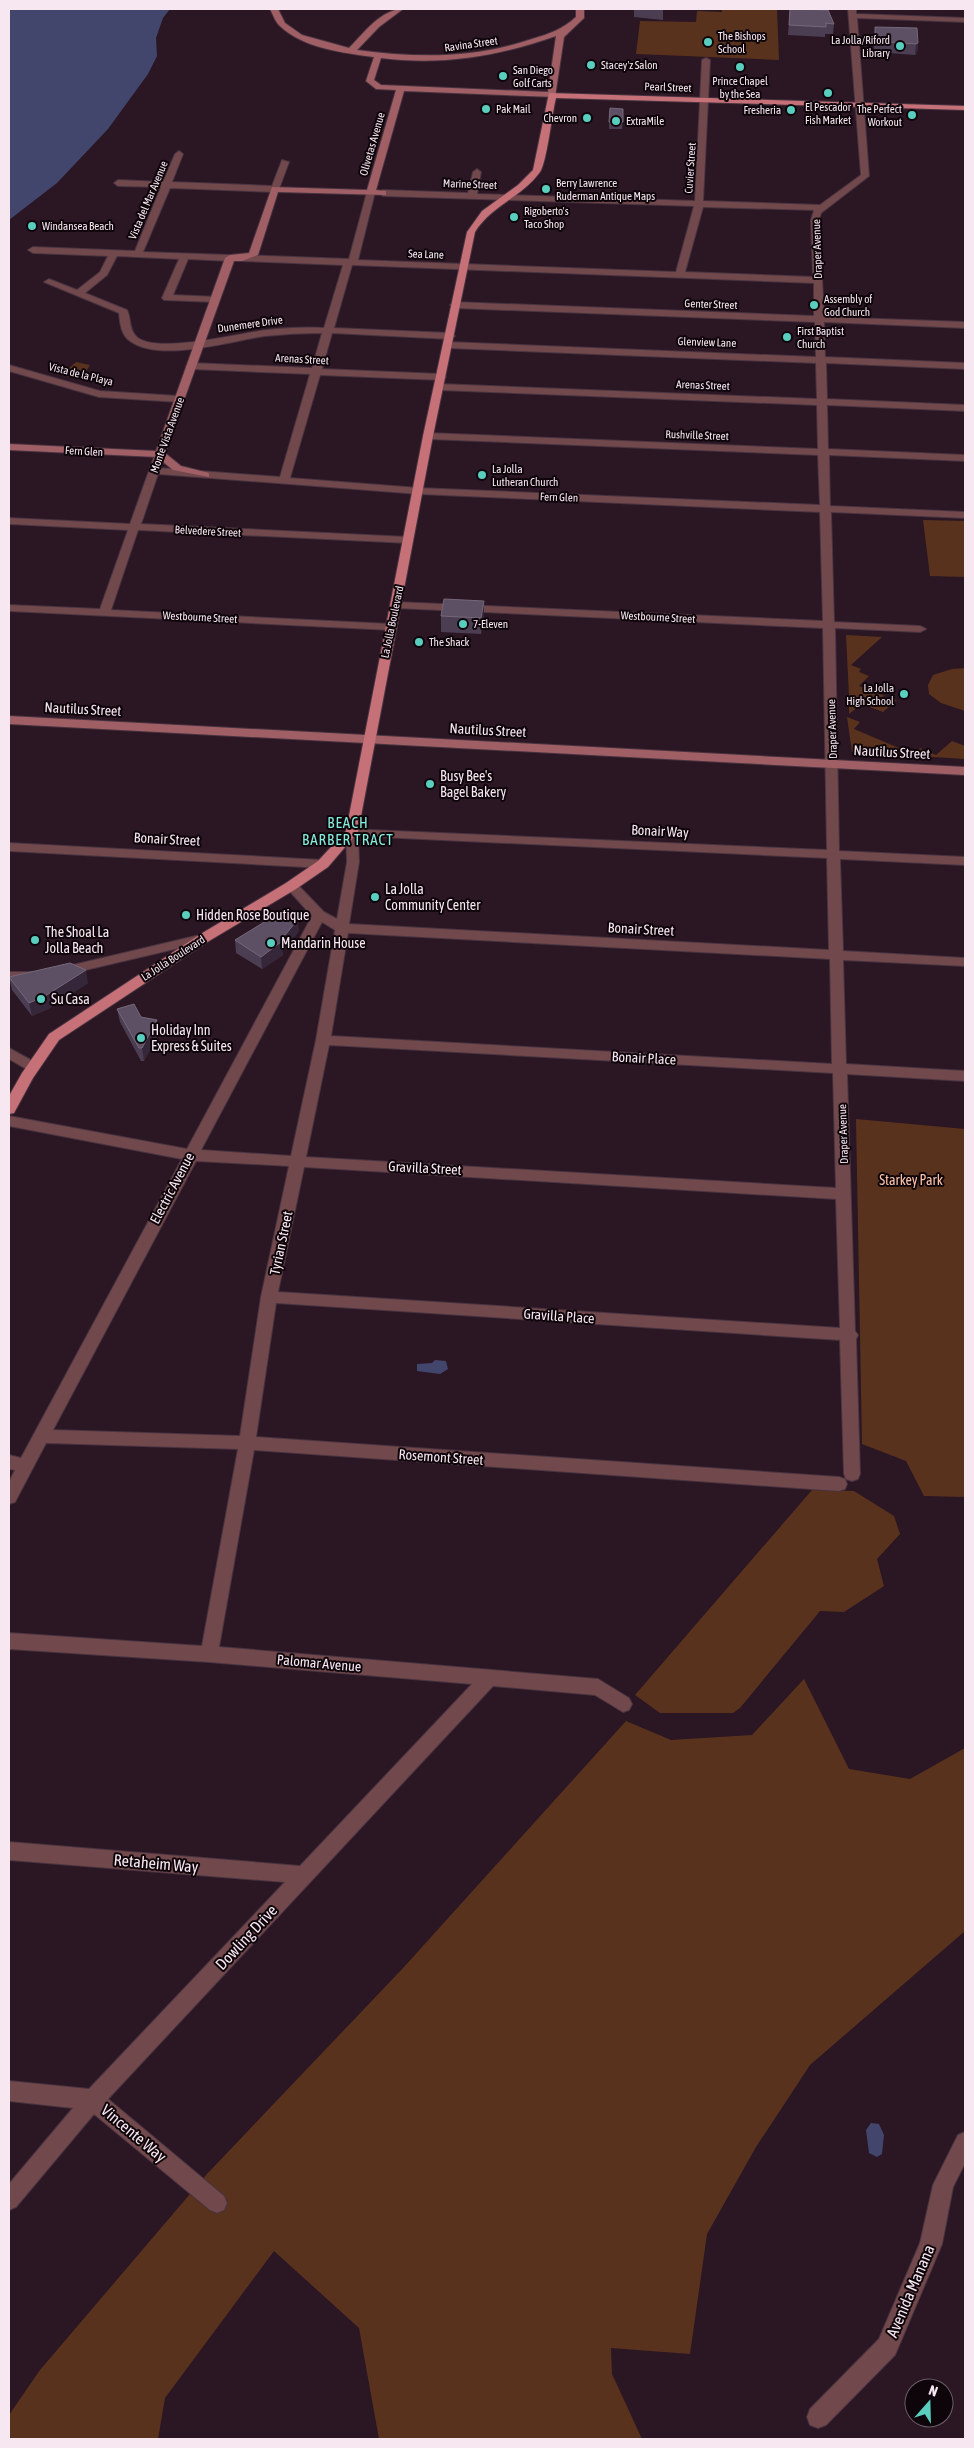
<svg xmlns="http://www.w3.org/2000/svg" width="974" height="2448" viewBox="0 0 974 2448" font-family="'Asap Condensed',sans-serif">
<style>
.green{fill:#59321e}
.water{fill:#42456c}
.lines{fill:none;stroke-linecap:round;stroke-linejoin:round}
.street-casing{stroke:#483340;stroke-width:2}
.secondary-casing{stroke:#483340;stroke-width:2}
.primary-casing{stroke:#483340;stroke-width:2}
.street{fill:#71484b;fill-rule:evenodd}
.secondary{fill:#a05f64;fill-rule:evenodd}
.primary{fill:#c57177;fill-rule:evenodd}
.wall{fill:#4b3e53}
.shaded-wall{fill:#362639}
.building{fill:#5d5064;stroke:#76687a}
.poi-dot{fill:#59cebe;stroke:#0e050a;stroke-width:2}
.labels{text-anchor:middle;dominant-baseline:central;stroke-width:4;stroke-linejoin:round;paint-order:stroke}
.far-poi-label{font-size:11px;fill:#f7e7f0;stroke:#0e050a;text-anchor:start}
.far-street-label{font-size:11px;fill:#f7e7f0;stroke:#0e050a}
.street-label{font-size:14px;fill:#f7e7f0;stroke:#0e050a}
.poi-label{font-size:14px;fill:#f7e7f0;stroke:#0e050a;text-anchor:start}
.park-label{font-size:14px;fill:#fdc4a8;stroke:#0e050a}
.neighbourhood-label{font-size:15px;letter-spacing:1px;fill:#84ecdc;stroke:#0e050a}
.near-street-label{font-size:16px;fill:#f7e7f0;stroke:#0e050a}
</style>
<rect width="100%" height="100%" fill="#2b1623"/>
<path class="green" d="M722,9H777L779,60L636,54L640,21L696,22L697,11L722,12Z
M76,362L90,365L83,376L72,378L61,375Z
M923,520L965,521V577L930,576Z
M846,635L882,637L851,665L861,669L859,672L869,676L859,686L885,696C874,699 859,702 849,696Z
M965,668V711L941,703L929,694L928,685L933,675L952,669Z
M892,699L897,700L883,712L862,704L849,714V704L874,703Z
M847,717L860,722L854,729L913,754L920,748L936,755L952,741L965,746V759L852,752Z
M856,1119L965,1129V1497L924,1496L906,1461L862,1444Z
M812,1490L854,1491L894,1516L900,1534L877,1559L884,1586L844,1612L820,1611L740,1708L733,1713H660L635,1695Z
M804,1679L849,1769L910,1779L965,1748V1931L810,2065L756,2147L707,2234L690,2354L611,2348L612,2374L642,2439H379L359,2328L274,2251L165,2398L158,2439H9V2415L40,2370L207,2174L404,1967L626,1721L671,1740L752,1735Z"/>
<path class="water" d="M9,9H170L163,18L156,38L157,56L148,74L108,129L57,183L9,220Z
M435,1360L446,1361L448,1369L440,1374L417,1371V1364L432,1363Z
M871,2123L879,2124L884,2135L882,2154L877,2157L869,2153L866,2130Z"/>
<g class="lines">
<defs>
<path id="street" d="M848,9H856V14L965,18V22L857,18L869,176L821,213L819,220L824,317L965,322V328L824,322L825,357L965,363V369L826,363L827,399L965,405V411L827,405L828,449L965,455V461L829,455L830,506L965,512V518L831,512L834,622L920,626L926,629L920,632L835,628L839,851L965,857V865L840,859L843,951L965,958V966L843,960L846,1064L965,1071V1081L847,1074L855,1331L858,1335L856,1339L860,1474L858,1479L852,1481L846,1479L844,1474L840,1340L276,1303L256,1437L839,1477L845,1479L847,1484L845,1489L839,1491L254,1450L219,1647L598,1679L629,1698L632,1704L629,1710L623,1712L595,1695L493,1686L108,2099L224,2196L227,2203L224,2210L217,2213L210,2210L94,2114L16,2207L9,2210V2184L73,2108L9,2101V2081L89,2089L285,1882L9,1860V1842L300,1866L472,1684L209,1662L9,1649V1633L202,1646L238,1449L46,1443L15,1502L9,1504V1482L15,1470L9,1469V1455L21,1458L182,1159L9,1126V1116L187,1149L312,916L285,886L286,883H296L324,912L337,919L347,862L346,832L348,829L827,850L823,628L396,608L390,605L396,602L823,621L820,512L419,494L158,474L141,524L408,537L413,540L408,543L138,530L111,610L391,624L397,627L391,630L9,611V605L100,609L128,530L9,524V518L130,524L155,454L160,451L165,454L160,468L280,477L310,374L191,369L186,366L191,363L312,368L322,333C303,333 284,334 265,336C230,341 160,363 130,341C121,335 120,323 119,313L44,282L49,279L77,290L100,272L108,256L33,253L28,250L33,247L135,251L161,187L118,186L114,183L118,180L163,182L175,154L179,151L183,154L172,182L272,186L282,160L289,162L279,189L275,192L170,188L143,252L230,255L235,258L230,261L188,259L173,295L218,297L220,299L215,302L164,300L162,298L179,259L117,256L107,275L85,293L127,310C131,318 129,328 135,335C150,356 241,333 266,330C285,328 305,327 324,328L343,265L242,261L237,258L242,255L349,259L367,192L371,189L375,192L358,260L676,272L694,206L383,196L379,193L383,190L468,193L473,172L477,169L481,172L477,194L695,201L702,60L706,58L710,60L703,201L820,205L861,175ZM703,207L814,210L811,220L813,277L685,272ZM352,265L814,283V316L455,302L450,305L455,308L815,322L816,357L448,342L443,345L448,348L816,363L817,399L439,384L434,387L439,390L817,405L818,449L428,433L423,436L428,439L818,455L820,505L419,488L290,478L320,375L441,380L446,377L441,374L322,369L332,333L450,339L455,336L450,333L334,328ZM358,836L827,858L829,950L349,924L359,862ZM322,922L335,930L316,1040L291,1156L201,1150ZM348,933L830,959L832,1064L331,1036ZM329,1045L833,1073L836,1188L306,1157ZM196,1161L289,1166L261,1297L240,1436L53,1430ZM304,1167L836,1199L840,1328L278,1292Z
M9,365L100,391L179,396L184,399L179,402L99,397L9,371Z
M9,843L323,860L329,864L323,868L9,851Z
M204,934L209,935L211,938L209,941L60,976L53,972L60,968Z
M9,972H32L39,977L32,982L9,981Z
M9,1048L38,1064L40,1067L38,1070H28L9,1059Z
M965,2132V2163L953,2187L942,2244L895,2355L826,2425L818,2428L810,2425L807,2417L810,2409L879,2339L920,2243L933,2185L958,2135Z"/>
<path id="secondary" d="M270,9H278L285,23L302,35L349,48C363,34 381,9 403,9L379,27L357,50C417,58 473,59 532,39C549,34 563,29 576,17V9H584V18L564,37L555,97L404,91L376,190L386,191V195L278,192L258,255L242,261H234L165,453L181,466L209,473V477L173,470L157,457L9,450V444L156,451L225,258L230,255L249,253L272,187L367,190L396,90L376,89L366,81L374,57C343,53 303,48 280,26C275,22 273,14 270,9ZM556,36L548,92L381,85L374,80L381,58C443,66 499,56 556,36Z
M9,716L965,767V775L9,724Z"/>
<path id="primary" d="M549,93L965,106V110L556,98C552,113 547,162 540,172C522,197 491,206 475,232L433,436L358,832L328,867L296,889L209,941L59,1040L33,1078L14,1113L9,1114V1096L22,1073L49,1034L199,935L286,883L318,861L346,831L423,436L467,232L482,211L518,185L533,170Z"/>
</defs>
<use href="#street" class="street-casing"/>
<use href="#secondary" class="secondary-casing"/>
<use href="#primary" class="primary-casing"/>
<use href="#street" class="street"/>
<use href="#secondary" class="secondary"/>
<use href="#primary" class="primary"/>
</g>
<path class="wall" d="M634,9H663V20L634,17Z
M696,9H716V10Z
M790,9L834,24L833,34H825V37L788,35Z
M875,27L918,43L917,53L915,55L874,52L873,38Z
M623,109L622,129H609V122Z
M441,616L484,617L481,634L441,632Z
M299,931L287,947L282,951L283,955L262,969L236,953L235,940Z
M9,977L88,983L48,1009L32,1016L12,990Z
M117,1009L141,1017L157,1020L159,1033L144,1061H141L120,1022Z"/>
<path class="shaded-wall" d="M918,43L917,53L915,55L916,44Z
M484,601V617L481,634V618Z
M298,919L299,931L287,947L282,951L283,955L262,969L261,957L280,938Z
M86,970L88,983L48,1009L32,1016L29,1003Z
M157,1020L159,1033L144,1061L142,1048Z"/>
<path class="building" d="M790,9L828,10L834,24L826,23V27L789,25Z
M875,27L917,28L918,43L916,44L876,41Z
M610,108L623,109V122H609Z
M444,599L484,601L481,618L441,616Z
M284,910L298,919L286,934L280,938L281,942L261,957L235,940Z
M70,963L86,970L45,996L29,1003L9,977Z
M134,1004L141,1017L157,1020L142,1048H139L117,1009Z"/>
<g class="poi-dot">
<circle cx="708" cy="42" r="5"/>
<circle cx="900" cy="46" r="5"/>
<circle cx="591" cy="65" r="5"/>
<circle cx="740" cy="67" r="5"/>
<circle cx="503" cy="76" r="5"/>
<circle cx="828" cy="93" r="5"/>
<circle cx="486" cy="109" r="5"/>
<circle cx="791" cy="110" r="5"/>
<circle cx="912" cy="115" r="5"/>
<circle cx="587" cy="118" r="5"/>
<circle cx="616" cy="121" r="5"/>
<circle cx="546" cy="189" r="5"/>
<circle cx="514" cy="217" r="5"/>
<circle cx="32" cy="226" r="5"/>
<circle cx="814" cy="305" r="5"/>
<circle cx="787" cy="337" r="5"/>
<circle cx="482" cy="475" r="5"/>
<circle cx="463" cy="624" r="5"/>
<circle cx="419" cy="642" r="5"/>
<circle cx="904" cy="694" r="5"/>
<circle cx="430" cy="784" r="5"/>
<circle cx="375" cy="897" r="5"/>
<circle cx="186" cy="915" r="5"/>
<circle cx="35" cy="940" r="5"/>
<circle cx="271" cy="943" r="5"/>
<circle cx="41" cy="999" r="5"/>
<circle cx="141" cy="1038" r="5"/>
</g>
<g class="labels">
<g class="far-poi-label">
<text x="718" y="36">The Bishops<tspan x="718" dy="13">School</tspan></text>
<text x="890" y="40" text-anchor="end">La Jolla/Riford<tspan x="890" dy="13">Library</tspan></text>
<text x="601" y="65">Stacey'z Salon</text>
<text x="513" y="70">San Diego<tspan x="513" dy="13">Golf Carts</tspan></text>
<text x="740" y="81" text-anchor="middle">Prince Chapel<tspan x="740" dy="13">by the Sea</tspan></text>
<text x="828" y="107" text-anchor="middle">El Pescador<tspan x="828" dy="13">Fish Market</tspan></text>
<text x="496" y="109">Pak Mail</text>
<text x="902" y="109" text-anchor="end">The Perfect<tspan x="902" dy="13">Workout</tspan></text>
<text x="781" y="110" text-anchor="end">Fresheria</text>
<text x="577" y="118" text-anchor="end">Chevron</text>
<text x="626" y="121">ExtraMile</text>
<text x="556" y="183">Berry Lawrence<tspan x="556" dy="13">Ruderman Antique Maps</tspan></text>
<text x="524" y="211">Rigoberto's<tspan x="524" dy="13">Taco Shop</tspan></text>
<text x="42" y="226">Windansea Beach</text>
<text x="824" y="299">Assembly of<tspan x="824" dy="13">God Church</tspan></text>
<text x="797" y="331">First Baptist<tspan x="797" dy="13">Church</tspan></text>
<text x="492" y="469">La Jolla<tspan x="492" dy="13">Lutheran Church</tspan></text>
<text x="473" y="624">7-Eleven</text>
<text x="429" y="642">The Shack</text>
<text x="894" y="688" text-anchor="end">La Jolla<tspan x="894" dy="13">High School</tspan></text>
</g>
<g class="far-street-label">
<text transform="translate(471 44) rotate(-8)">Ravina Street</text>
<text transform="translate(668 87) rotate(2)">Pearl Street</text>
<text transform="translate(372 144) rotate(-74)">Olivetas Avenue</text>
<text transform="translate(690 168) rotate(-86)">Cuvier Street</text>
<text transform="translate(470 184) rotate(2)">Marine Street</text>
<text transform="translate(148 200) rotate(-67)">Vista del Mar Avenue</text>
<text transform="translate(817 249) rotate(-92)">Draper Avenue</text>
<text transform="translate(426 254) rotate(2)">Sea Lane</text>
<text transform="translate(711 304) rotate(2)">Genter Street</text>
<text transform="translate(250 324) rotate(-8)">Dunemere Drive</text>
<text transform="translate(707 342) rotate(2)">Glenview Lane</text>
<text transform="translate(302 359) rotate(3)">Arenas Street</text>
<text transform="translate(81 374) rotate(14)">Vista de la Playa</text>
<text transform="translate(703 385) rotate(2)">Arenas Street</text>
<text transform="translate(167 435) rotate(-70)">Monte Vista Avenue</text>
<text transform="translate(697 435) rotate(2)">Rushville Street</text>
<text transform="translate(84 451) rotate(3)">Fern Glen</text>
<text transform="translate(559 497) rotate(2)">Fern Glen</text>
<text transform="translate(208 531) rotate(3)">Belvedere Street</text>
<text transform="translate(200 617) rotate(3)">Westbourne Street</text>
<text transform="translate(658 617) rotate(3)">Westbourne Street</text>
<text transform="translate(392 622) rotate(-78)">La Jolla Boulevard</text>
<text transform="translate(832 729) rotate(-92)">Draper Avenue</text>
<text transform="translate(173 958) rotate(-33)">La Jolla Boulevard</text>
<text transform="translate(843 1134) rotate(-92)">Draper Avenue</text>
</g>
<g class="street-label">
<text transform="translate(83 709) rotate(3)">Nautilus Street</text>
<text transform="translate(488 730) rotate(3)">Nautilus Street</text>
<text transform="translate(892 752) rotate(3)">Nautilus Street</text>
<text transform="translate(660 831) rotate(3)">Bonair Way</text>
<text transform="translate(167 839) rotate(3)">Bonair Street</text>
<text transform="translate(641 929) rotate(3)">Bonair Street</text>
<text transform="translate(644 1058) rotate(3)">Bonair Place</text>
<text transform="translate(425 1168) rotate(3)">Gravilla Street</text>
<text transform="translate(172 1188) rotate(-62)">Electric Avenue</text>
<text transform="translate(281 1243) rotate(-78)">Tyrian Street</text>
<text transform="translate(559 1316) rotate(4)">Gravilla Place</text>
<text transform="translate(441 1457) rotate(4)">Rosemont Street</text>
<text transform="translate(319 1663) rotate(5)">Palomar Avenue</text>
</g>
<g class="poi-label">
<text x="440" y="776">Busy Bee's<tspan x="440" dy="16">Bagel Bakery</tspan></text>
<text x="385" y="889">La Jolla<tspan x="385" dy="16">Community Center</tspan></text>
<text x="196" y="915">Hidden Rose Boutique</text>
<text x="45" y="932">The Shoal La<tspan x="45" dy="16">Jolla Beach</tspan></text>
<text x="281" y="943">Mandarin House</text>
<text x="51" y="999">Su Casa</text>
<text x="151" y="1030">Holiday Inn<tspan x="151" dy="16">Express &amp; Suites</tspan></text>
</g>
<g class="park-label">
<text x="911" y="1180">Starkey Park</text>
</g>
<g class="neighbourhood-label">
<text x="348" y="822">BEACH<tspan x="348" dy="17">BARBER TRACT</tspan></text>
</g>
<g class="near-street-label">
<text transform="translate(156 1863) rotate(5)">Retaheim Way</text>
<text transform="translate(246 1937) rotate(-47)">Dowling Drive</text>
<text transform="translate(134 2133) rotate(40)">Vincente Way</text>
<text transform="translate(910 2291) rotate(-67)">Avenida Manana</text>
</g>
</g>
<rect width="974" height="2448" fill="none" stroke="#f7e7f0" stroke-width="20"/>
<g transform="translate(929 2403) rotate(20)"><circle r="24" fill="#0e050a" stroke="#6b5f66"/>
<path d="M0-4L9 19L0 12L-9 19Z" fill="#59cebe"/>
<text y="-8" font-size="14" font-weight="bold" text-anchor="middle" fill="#f7e7f0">N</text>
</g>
</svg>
